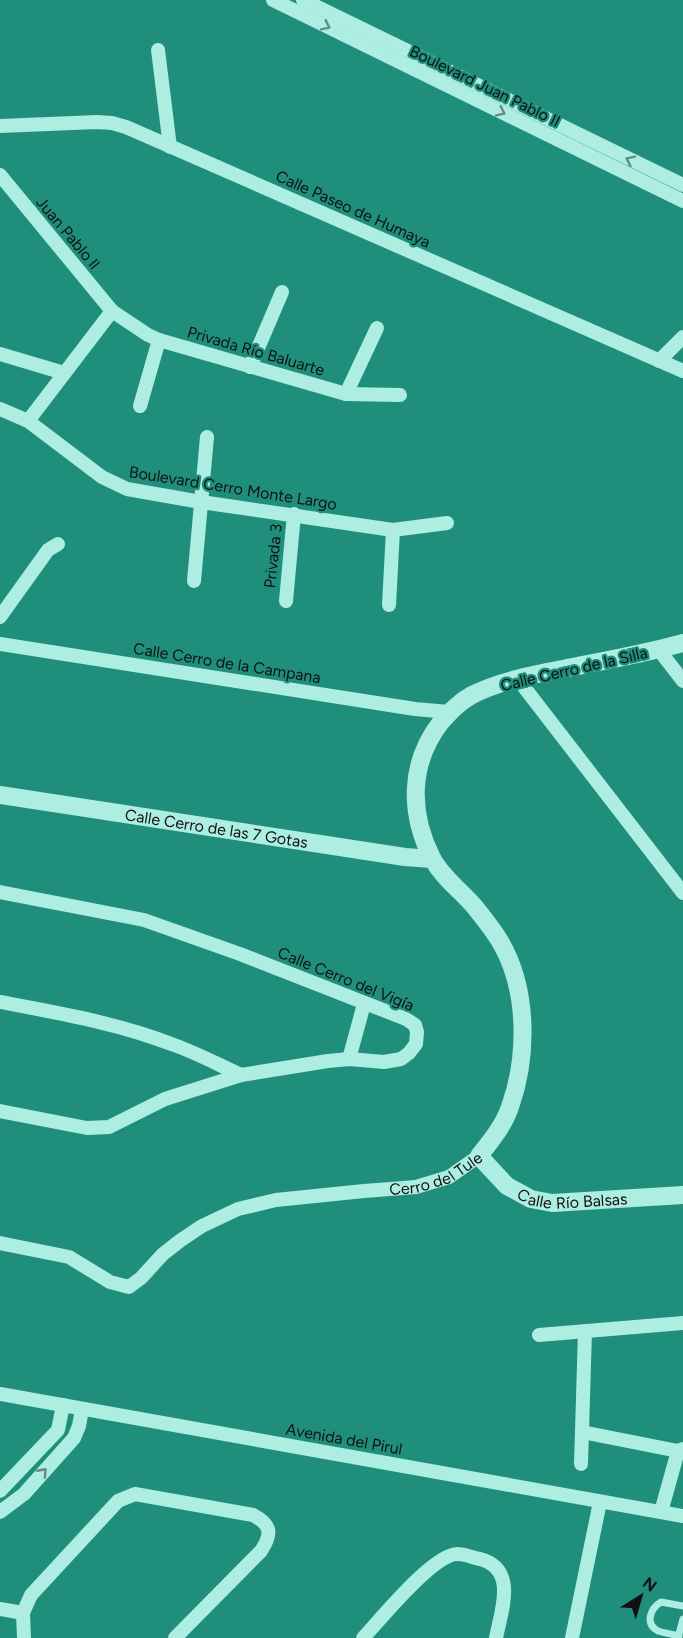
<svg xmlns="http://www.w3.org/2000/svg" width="683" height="1638" viewBox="0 0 683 1638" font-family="Figtree,sans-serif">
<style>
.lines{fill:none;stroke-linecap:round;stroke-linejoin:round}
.service{stroke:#aeede1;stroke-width:7}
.minor{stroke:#aeede1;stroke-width:14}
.tertiary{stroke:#aeede1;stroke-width:18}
.oneway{stroke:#678a83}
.labels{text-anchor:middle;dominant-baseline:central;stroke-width:4.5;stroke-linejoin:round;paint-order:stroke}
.street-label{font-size:16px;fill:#111;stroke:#1f8f7b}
</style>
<rect width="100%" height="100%" fill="#1f8f7b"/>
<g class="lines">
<path class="service" d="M679,1636C672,1634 664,1633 658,1631C644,1623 651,1608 661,1602L683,1606
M678,1638L683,1619"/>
<g class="minor">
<path d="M273,0L683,201"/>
<path d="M303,0L683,185"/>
<path d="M158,50L170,147"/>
<path d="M0,126L97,122L112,123L126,127L683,371"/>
<path d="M0,175L112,311L148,335L159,340L346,394L400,395"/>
<path d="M0,354L64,373"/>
<path d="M659,361L683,337"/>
<path d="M250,367L282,292"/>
<path d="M346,394L377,328"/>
<path d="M140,406L159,340"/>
<path d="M0,409L28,421L102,477L127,489L201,502L393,530L447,523"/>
<path d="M28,421L112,311"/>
<path d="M194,581L207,437"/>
<path d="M286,601L294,514"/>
<path d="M389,605L393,530"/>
<path d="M0,617L48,550L58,544"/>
<path d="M0,644L415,709L449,712"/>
<path d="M659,650L683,681"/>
<path d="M517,678L683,893"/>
<path d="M0,892L144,920L240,954L406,1019L415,1025L417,1032L416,1044L409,1053L401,1059L384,1062L349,1059L328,1061L241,1075L165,1099L109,1127L87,1128L0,1111"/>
<path d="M0,1002C58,1013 118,1023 174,1045C197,1053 219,1065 241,1075"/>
<path d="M349,1059L364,1004"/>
<path id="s1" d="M0,1243L69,1257L110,1282L129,1287L141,1278L163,1254L181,1240L202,1226L238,1209L276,1200L364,1191L416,1187L449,1177L479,1156"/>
<path d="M539,1335L683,1323"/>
<path d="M0,1394L683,1516"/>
<path d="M582,1432L678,1451L683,1449"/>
<path d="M581,1464L585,1331"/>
<path d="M0,1491L58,1430L63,1405"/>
<path d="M0,1512L24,1494L74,1438L79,1426L82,1409"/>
<path d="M661,1512L678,1451"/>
<path d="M0,1609L23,1613"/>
<path d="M24,1638L23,1613L31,1595L118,1501L135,1494L253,1515C272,1525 272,1534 261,1551L175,1638"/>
<path d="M363,1638C380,1620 434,1553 458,1554C465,1554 473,1558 480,1559C518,1569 501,1611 496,1638"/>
<path d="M572,1638L600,1502"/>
</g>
<g class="tertiary">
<path id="s2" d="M683,643C644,654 603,661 563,669C532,675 500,681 472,695C459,702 450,712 441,722C409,763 409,813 432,858C442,877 460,890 474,906C483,917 494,931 501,943C528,990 528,1056 510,1107C504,1125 491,1141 479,1156L507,1186L531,1199L552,1203L683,1195"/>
<path id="s3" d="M0,795L405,857L432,859"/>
</g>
</g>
<defs><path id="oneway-chevron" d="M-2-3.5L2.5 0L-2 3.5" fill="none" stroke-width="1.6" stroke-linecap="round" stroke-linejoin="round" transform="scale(1.5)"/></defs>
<g class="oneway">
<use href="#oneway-chevron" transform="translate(326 26) rotate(26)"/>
<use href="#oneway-chevron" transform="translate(501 112) rotate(26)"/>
<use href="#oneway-chevron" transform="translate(630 160) rotate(-154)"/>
<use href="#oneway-chevron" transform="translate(43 1472) rotate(-48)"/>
</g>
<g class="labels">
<g class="street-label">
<text transform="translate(485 86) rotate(26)">Boulevard Juan Pablo II</text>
<text transform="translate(353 209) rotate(24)">Calle Paseo de Humaya</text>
<text transform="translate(68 233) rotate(50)">Juan Pablo ll</text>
<text transform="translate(256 351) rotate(16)">Privada Río Baluarte</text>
<text transform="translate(233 488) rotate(9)">Boulevard Cerro Monte Largo</text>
<text transform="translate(273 556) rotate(-84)">Privada 3</text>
<text transform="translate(227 663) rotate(9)">Calle Cerro de la Campana</text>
<text transform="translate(574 669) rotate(-13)">Calle Cerro de la Silla</text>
<text stroke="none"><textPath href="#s3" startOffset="219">Calle Cerro de las 7 Gotas</textPath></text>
<text transform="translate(346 979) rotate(22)">Calle Cerro del Vigía</text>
<text stroke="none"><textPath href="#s1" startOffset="476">Cerro del Tule</textPath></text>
<text stroke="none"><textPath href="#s2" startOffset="850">Calle Río Balsas</textPath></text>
<text transform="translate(344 1439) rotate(10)">Avenida del Pirul</text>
</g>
</g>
<g transform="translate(641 1596) rotate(37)" stroke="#1f8f7b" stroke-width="4.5" paint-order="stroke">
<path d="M0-4.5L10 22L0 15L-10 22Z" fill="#111111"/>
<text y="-9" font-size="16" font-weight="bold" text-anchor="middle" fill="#111111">N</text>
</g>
</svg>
